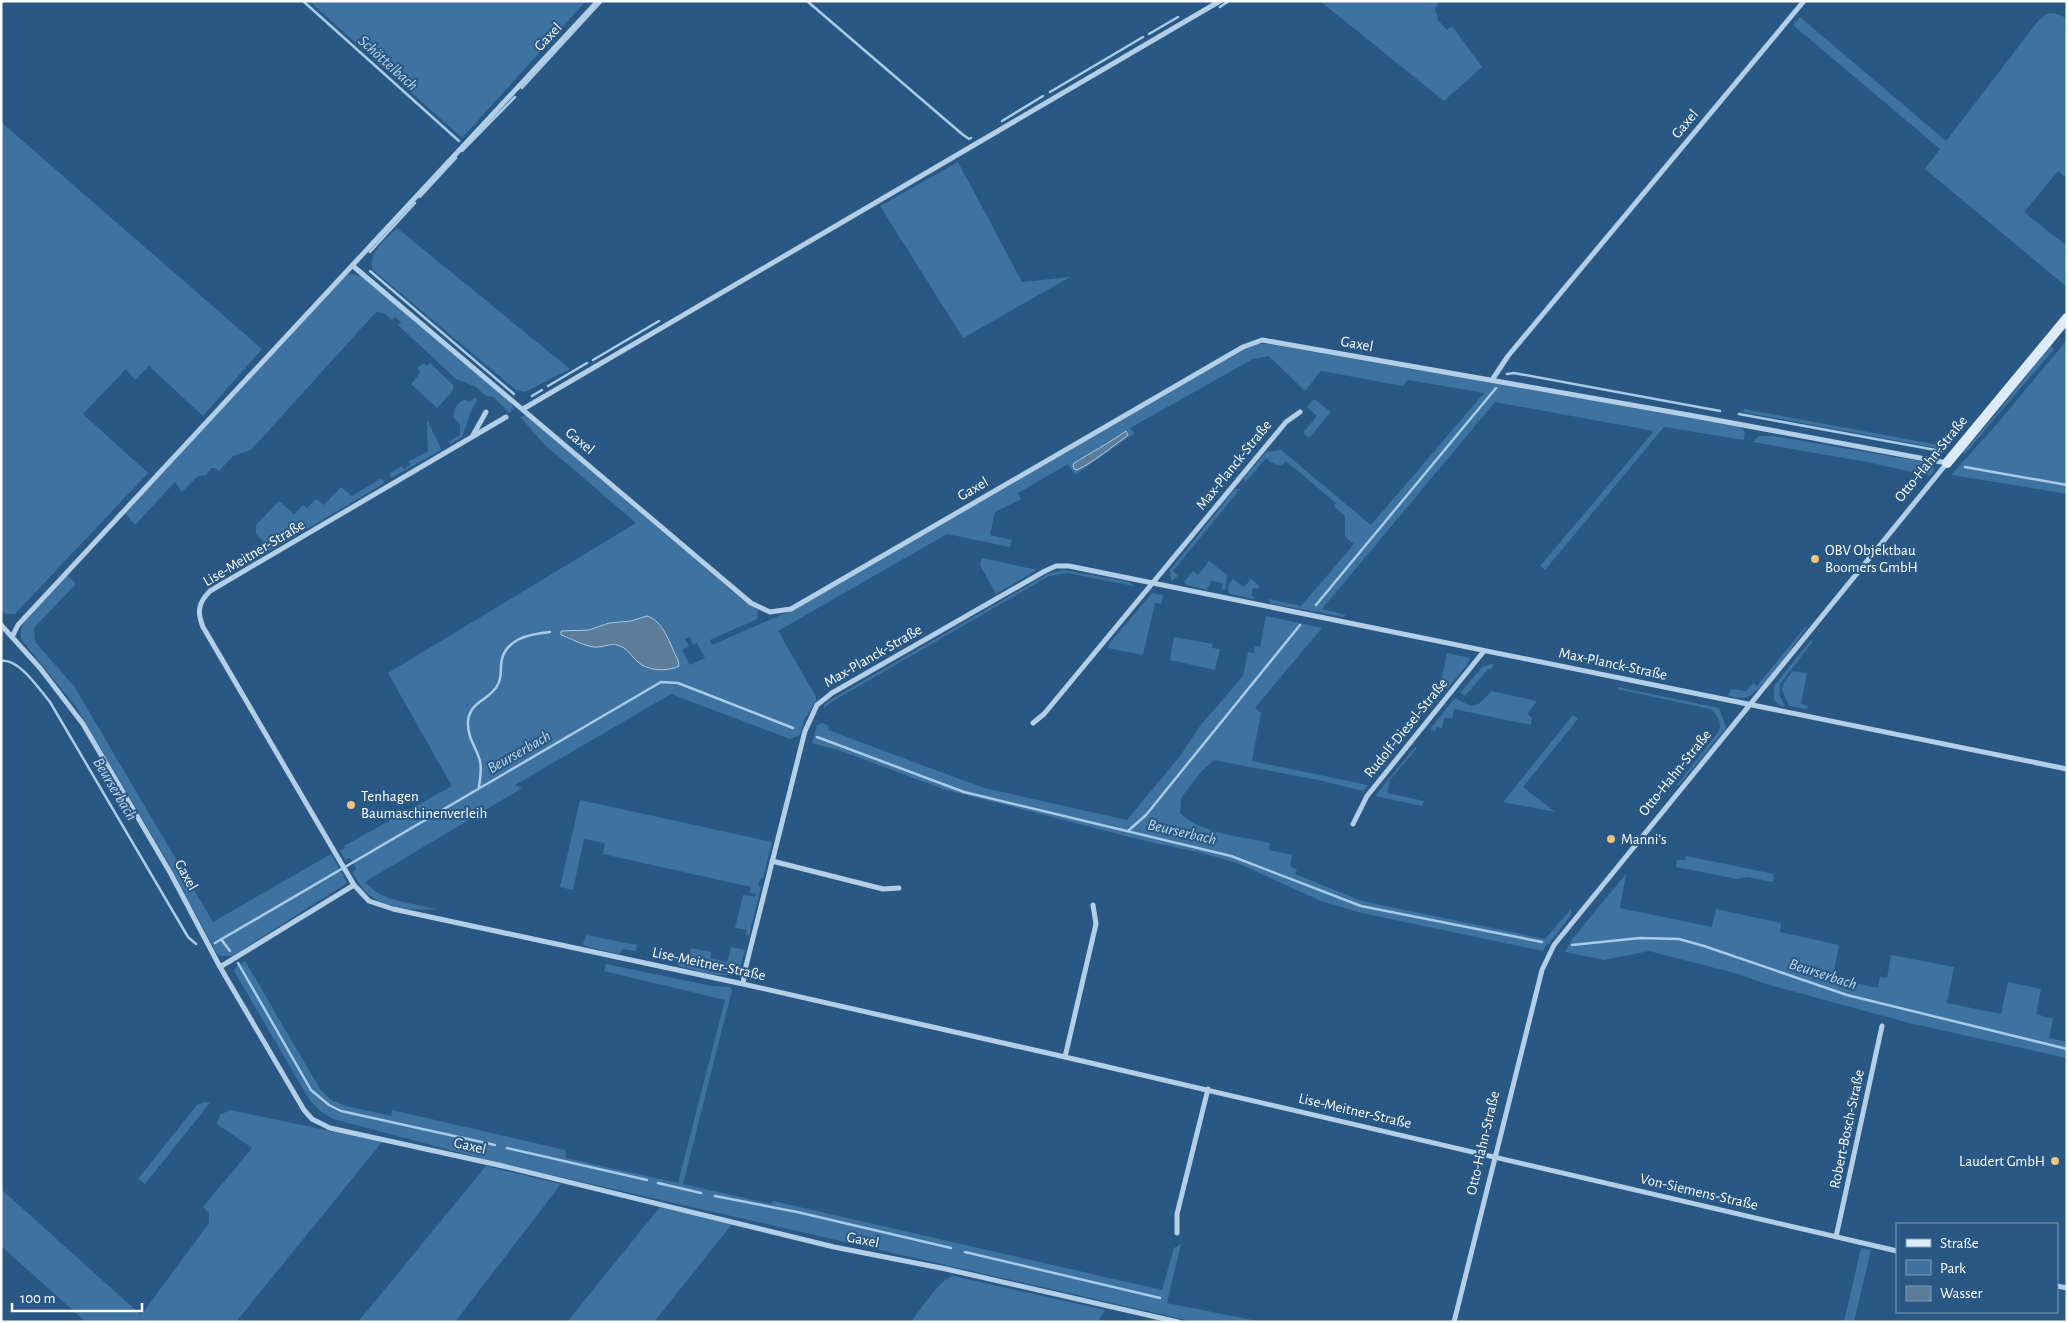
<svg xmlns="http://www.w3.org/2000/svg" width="2068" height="1323" viewBox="0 0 2068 1323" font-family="'Alegreya Sans',sans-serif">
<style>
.green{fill:#3d72a1;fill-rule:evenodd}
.water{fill:#5c7c9a;stroke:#a8cbe7}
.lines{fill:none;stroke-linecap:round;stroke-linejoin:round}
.stream{stroke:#a8cbe7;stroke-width:2.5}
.street{stroke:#b3cfe7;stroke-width:5}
.secondary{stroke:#ddeaf7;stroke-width:10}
.poi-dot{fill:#eec37a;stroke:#295885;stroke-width:2}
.labels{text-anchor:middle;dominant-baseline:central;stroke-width:4;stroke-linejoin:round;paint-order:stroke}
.street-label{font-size:15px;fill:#fff;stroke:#295885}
.poi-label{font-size:15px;fill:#fff;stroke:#295885;text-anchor:start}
.water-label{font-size:16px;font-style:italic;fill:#bfd8ef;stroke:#295885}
</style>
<rect width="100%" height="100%" fill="#295885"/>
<path class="green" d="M309,1H586L462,138Z
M1320,1H1439L1435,10L1438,17L1437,19L1447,30L1452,26L1482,67L1444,101Z
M2054,13L2067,18V178L2058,171L2024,212L2067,246V287L1925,169L1940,149L1793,25L1800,17L1946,141L2038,21L2046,14Z
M1,122L262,349L203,416L149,366L135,380L126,369L83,414L148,473L15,614H5L1,610Z
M958,162L1022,282L1070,277L963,338L880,206Z
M397,228L570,369L525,392L516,390L373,270C367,252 386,240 397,228Z
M350,274L362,276L509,400L514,409L509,413L494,397L486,396L476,387L456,379L398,325L401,322L395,317L392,320L384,313L376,312L251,450L233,456L219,471L215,468H211L206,475L198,476L182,492L175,482L135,525L125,513L345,276Z
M2067,340V494L1951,475L1996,425Z
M1254,344H1267L1740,426C1745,430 1746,435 1743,440L1664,427L1545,570L1540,566L1654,431L1495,402L1322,609L1346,615L1343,617L1270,603L1269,599L1301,606L1354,544L1345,537V516L1334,506L1336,503L1286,461L1282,465C1275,465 1271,463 1266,458L1245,483L1244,478L1266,452L1281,450L1371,525L1484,393L1408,380L1403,386L1321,371L1305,391L1269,356L1253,359L1130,428L1135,433L1075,475L1068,464L1018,493L1021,499L995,512L990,535L1012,540L1010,547L947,534L778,631L816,697V701L804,720L800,735L790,739L671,694L515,785L522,788L365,882C382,902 412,903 437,909C416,911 385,909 368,894C361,888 357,880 352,872L357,869L350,858L345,860L340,851L345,848L344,846L452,786L388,673L636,523L545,445L520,417L525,415L535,423L739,597L758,610L757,619L710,640L712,645L790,611ZM647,616C664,622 670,645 678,660L679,666C673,669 666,670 660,669C634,666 636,650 617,645C610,643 602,648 594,647C583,645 572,639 561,636L565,631L589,630L609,623L631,621ZM690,637L693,645L697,643L705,658L690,665L682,650L689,646L685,639Z
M2050,346L2054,349L1965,454L1963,452L1997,413Z
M424,363L427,366L430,363L454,386L452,392L437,408L411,384L421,372L417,368Z
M475,398L477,400L470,414L462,437L450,444L449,442L460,435V425L454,418C452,411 457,402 465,400L469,402Z
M1314,399L1331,412L1309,438L1303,433L1317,416L1307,407Z
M1744,409L1944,446L1942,449L1743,412Z
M427,420L441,448V450L391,478L390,473L402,466L404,469L410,465L408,462L428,451Z
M1759,436H1773L1930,463L1933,466L1934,470L1930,476L1867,462L1753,442Z
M380,479L384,480L383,484L251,562L247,560L248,557L267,545L256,534V525L279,501L294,514L303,505L307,508L316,499L324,505L341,487L352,496Z
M1235,489H1240L1173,571L1178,576L1171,581L1170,570Z
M982,558L1037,570L996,594L980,565Z
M1209,561L1227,575L1225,590H1222L1223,583L1211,581L1207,590L1186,585L1184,582L1193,571L1198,575Z
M1063,570L1129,582L1134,586L1068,573L1049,576L833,701L824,708V705L832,699L1048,574Z
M67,575L76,584L34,628L35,642L74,686L213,922L331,854L347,883L232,956H223L217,954L168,862L76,707L21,639V629L24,623Z
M1233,579L1244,587L1251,579L1259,585L1258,589L1253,588L1251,596L1255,597L1253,599L1230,594L1228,591L1229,584Z
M1152,593L1163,595L1161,604L1155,603L1143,655L1108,648L1109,644Z
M1266,616L1322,628L1255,708L1261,713L1252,761L1368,785L1363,791L1323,781L1214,760L1201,772L1181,798L1180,813C1199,833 1244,837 1270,843L1269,850L1292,855L1290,866L1297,870L1295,874L1362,901L1545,939L1571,909V915L1549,944L1547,943L1543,951L1362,913L1321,901L1237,863L1202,853L1141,840L943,789L844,752L812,743L817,725L822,723L829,726L828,730L984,788L1127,820L1180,756L1200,726L1243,676L1248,652L1254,653L1255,646L1260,647Z
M1805,627H1807C1796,642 1762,692 1747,697C1741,699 1734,697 1728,696L1731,689L1746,691L1753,683L1757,686Z
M1174,637L1213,644L1212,648L1220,649L1215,670L1170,660Z
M1811,640L1813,641L1780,684L1779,695L1785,706L1782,707L1774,700V686Z
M1447,653L1470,658L1467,665L1447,689L1440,687Z
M1495,663L1490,670L1488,669L1465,696L1460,693L1482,667Z
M1793,671L1807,673L1801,704L1808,706L1807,709L1789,706L1782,690L1784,682Z
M1618,687L1719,708L1726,728L1679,785L1676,786L1719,731C1722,722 1717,714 1710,709L1617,689Z
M1491,691L1537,701L1527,714L1532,718L1531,725L1454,709L1452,718H1444L1442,728L1436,727L1435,732L1430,729L1455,698C1475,709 1476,709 1491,691Z
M1573,715L1578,719L1523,787L1555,812L1503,802Z
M1415,747L1417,748L1390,780L1387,793L1424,801L1422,806L1375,796Z
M580,800L772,842L763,878L760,879L758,886H761L749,935L746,936L747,930L735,928L743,895L755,897L756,894L750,893L751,887L603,854L605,843L584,839L573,890L560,887Z
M1686,856L1774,874L1773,882L1747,877L1737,879L1676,867L1677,860H1685Z
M1626,874L1620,908L1712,927L1716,909L1781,923L1780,932L1839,945L1833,977C1849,980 1862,985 1878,988L1880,977L1887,978L1891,955L1954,967L1947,1003L2001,1014L2008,982L2041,989L2036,1014L2053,1019L2049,1038L2067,1042V1058L1909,1023L1766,984L1738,974L1649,951L1604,960L1565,952L1573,938Z
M586,935L637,945L636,951L623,949L619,954L585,946L583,944Z
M731,947L745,950L740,968L735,967L723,972L709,969L708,971L727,974L737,971C727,982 693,969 679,966L676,962L677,960L688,963L691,948L711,952L710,958L726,962L728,960Z
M245,961L320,1089L331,1100L346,1106L391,1116L392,1110L565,1150L566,1158L678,1183L725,1000L604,971L606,964L712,986L730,987L732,990L683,1184L771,1204L773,1201L1162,1290L1174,1248L1181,1244L1167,1303L1262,1322H1195L495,1162L333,1119L320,1111L309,1099L234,971L238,965Z
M205,1102L210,1103L145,1184L138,1179L197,1105Z
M230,1110L382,1142L236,1322H86L1,1246V1189L141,1315L209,1223V1213L203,1207L252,1148L217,1124L220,1115Z
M486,1166L561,1184L455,1322H358Z
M660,1207L733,1223L654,1322H567Z
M1861,1248L1871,1250L1854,1322H1844Z
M953,1276L1105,1310L1097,1322H911C921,1309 939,1280 953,1276Z"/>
<path class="water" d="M1126,431L1128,435C1112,447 1095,461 1077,470L1074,469L1073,464C1091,452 1108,444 1126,431Z
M647,616C664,621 670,645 678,660L679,666C668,672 647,671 638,662C630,655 628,648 617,645C610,643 602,648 594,647C582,645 572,639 561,635V631L589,630L609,623L631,621Z"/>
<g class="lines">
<path class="stream" d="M303,1L459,141
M807,1L962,134L969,139L971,138
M1220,7L1229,1
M1149,34L1178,17
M522,88L602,1
M1050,92L1143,37
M1002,121L1043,96
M462,151L515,97
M420,197L456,158
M370,252L415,203
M370,271L514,394
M593,360L659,321
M1507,374L1514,373L1720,411
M548,386L587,363
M532,396L542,390
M1739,414L1941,451
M1965,467L2067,485
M1316,605L1496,388
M1,661C19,658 39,689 50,702L188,937L196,944
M817,737L964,792L1231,856L1361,906L1542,942
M479,787C480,778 482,770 480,761C476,746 467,738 468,721C470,703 485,701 494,690C501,683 501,673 501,665C503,639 529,634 550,632
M1128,831L1146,815L1300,625
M221,939L230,951
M215,943L661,682L678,683L793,728
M1572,945L1640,938L1679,939L1704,946L1847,995L2067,1049
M238,963L311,1090L329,1105L341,1111L495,1145
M507,1148L647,1180
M658,1183L701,1193
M715,1196L797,1212L951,1248
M965,1252L1160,1298"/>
<path class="street" d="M353,266L751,603L770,612L791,609L1243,347L1262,340L1700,417L1947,463L1554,945L1542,970L1454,1322
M1492,380L1508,356L1804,1
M523,409L1220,1
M486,412L472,437L210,591C198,603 197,612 203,627L354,885L369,901L393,909L743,984L1065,1057L1897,1251
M472,437L506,417
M1,625L40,668L83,724L171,874L220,967L304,1110L312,1119L330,1128L503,1166L834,1247L946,1269L1178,1322
M12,637L18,625L598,1
M1033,723L1044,714L1286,422L1300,412
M1353,824L1367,796L1484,651
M772,861L883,889L899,888
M220,967L354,885
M743,984L745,970L805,731L817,705L832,693L1045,571L1056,566H1069L2067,769
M1065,1057L1096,924L1093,905
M1177,1233V1214L1208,1089
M1836,1237L1882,1026
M2057,1286L2067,1288"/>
<path class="secondary" d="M1947,463L2067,318"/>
</g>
<g class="poi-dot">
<circle cx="1815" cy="559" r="5"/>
<circle cx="351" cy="805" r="5"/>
<circle cx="1611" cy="839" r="5"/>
<circle cx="2055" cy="1161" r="5"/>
</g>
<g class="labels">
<g class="street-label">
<text transform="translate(548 37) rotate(-47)">Gaxel</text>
<text transform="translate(1685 124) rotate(-50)">Gaxel</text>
<text transform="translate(1357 344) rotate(10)">Gaxel</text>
<text transform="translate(580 441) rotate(40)">Gaxel</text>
<text transform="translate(1931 459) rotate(-51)">Otto-Hahn-Straße</text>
<text transform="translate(1234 465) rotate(-51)">Max-Planck-Straße</text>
<text transform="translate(973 489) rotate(-30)">Gaxel</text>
<text transform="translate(254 553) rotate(-31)">Lise-Meitner-Straße</text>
<text transform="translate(873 656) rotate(-30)">Max-Planck-Straße</text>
<text transform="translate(1613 664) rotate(12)">Max-Planck-Straße</text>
<text transform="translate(1406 728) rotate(-51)">Rudolf-Diesel-Straße</text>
<text transform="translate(1675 773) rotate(-51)">Otto-Hahn-Straße</text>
<text transform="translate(186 875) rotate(61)">Gaxel</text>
<text transform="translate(709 964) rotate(12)">Lise-Meitner-Straße</text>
<text transform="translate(1355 1111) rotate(13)">Lise-Meitner-Straße</text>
<text transform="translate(1847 1129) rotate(-78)">Robert-Bosch-Straße</text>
<text transform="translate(1483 1143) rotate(-77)">Otto-Hahn-Straße</text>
<text transform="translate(470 1146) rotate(13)">Gaxel</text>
<text transform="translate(1699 1192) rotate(13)">Von-Siemens-Straße</text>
<text transform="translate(863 1240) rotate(11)">Gaxel</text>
</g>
<g class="poi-label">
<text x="1825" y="550">OBV Objektbau<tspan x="1825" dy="17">Boomers GmbH</tspan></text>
<text x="361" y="796">Tenhagen<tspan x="361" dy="17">Baumaschinenverleih</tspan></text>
<text x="1621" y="839">Manni's</text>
<text x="2045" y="1161" text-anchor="end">Laudert GmbH</text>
</g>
<g class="water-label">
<text transform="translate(388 63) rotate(42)">Schöttelbach</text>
<text transform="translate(519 752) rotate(-30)">Beurserbach</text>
<text transform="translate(115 789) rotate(59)">Beurserbach</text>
<text transform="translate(1182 832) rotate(13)">Beurserbach</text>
<text transform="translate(1823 974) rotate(18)">Beurserbach</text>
</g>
</g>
<rect width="2068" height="1323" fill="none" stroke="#ffffff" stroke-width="5"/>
<rect x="1896" y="1223" width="162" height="90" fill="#295885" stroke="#7f9bb6"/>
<rect x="1906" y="1239" width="25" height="8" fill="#ddeaf7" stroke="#7f9bb6"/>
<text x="1940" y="1248" font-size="15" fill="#ffffff">Straße</text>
<rect x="1906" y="1260" width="25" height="15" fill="#3d72a1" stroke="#7f9bb6"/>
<text x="1940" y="1273" font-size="15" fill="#ffffff">Park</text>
<rect x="1906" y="1286" width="25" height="15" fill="#5c7c9a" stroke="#7f9bb6"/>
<text x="1940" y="1298" font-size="15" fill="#ffffff">Wasser</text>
<path d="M12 1303v8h130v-8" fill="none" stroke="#ffffff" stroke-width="2.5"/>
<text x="20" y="1303" font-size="15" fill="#ffffff" stroke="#295885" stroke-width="4" paint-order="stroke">100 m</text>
</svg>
